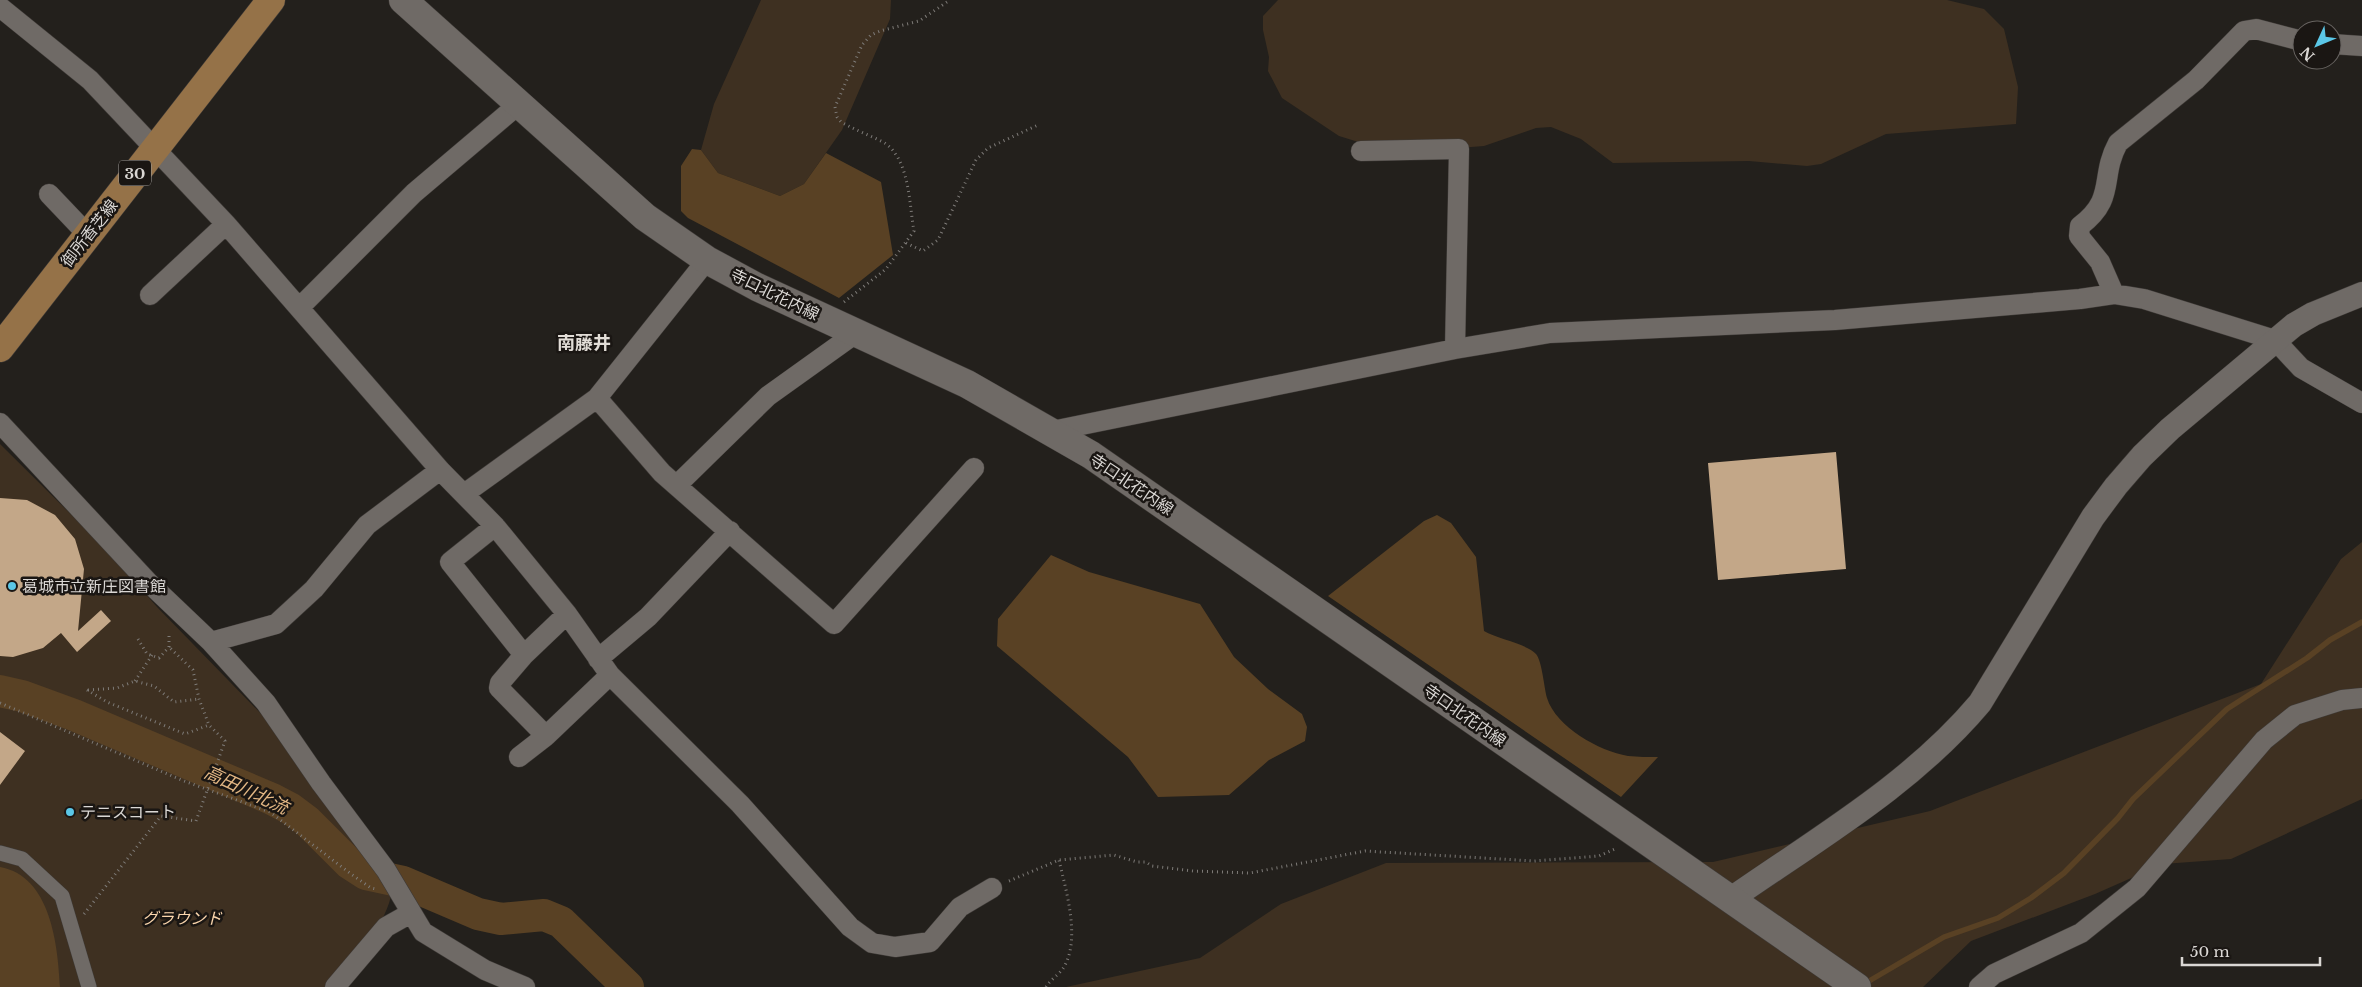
<svg xmlns="http://www.w3.org/2000/svg" width="2362" height="987" viewBox="0 0 2362 987" font-family="'Libre Baskerville','Noto Sans JP',serif">
<style>
.green{fill:#3e3021}
.water{fill:#594124}
.lines{fill:none;stroke-linecap:round;stroke-linejoin:round}
.stream{stroke:#594124;stroke-width:5.5}
.river{stroke:#594124;stroke-width:32}
.building{fill:#c3a788}
.pedestrian-casing{stroke:#3e3a37;stroke-width:16}
.minor-casing{stroke:#3e3a37;stroke-width:21}
.tertiary-casing{stroke:#3e3a37;stroke-width:25}
.secondary-casing{stroke:#3e3a37;stroke-width:29}
.primary-casing{stroke:#3e3a37;stroke-width:29}
.path{stroke:#7e7b78;stroke-width:3;stroke-dasharray:1 4;stroke-linecap:butt}
.pedestrian{stroke:#6f6a66;stroke-width:15}
.minor{stroke:#6f6a66;stroke-width:20}
.tertiary{stroke:#6f6a66;stroke-width:24}
.secondary{stroke:#6f6a66;stroke-width:28}
.primary{stroke:#957248;stroke-width:28}
.poi-dot{fill:#5bc7e7;stroke:#1a1613;stroke-width:2}
.labels{text-anchor:middle;dominant-baseline:central;stroke-width:5;stroke-linejoin:round;paint-order:stroke}
.shield{fill:#1a1613;stroke:#a09d9a;stroke-width:1}
.shield-label{font-size:15px;font-weight:bold;fill:#dad7d4}
.street-label{font-size:16px;fill:#dad7d4;stroke:#1a1613}
.poi-label{font-size:16px;fill:#dad7d4;stroke:#1a1613;text-anchor:start}
.park-label{font-size:16px;font-style:italic;fill:#fbd6ad;stroke:#1a1613}
.neighbourhood-label{font-size:18px;font-weight:bold;fill:#e2ddd7;stroke:#1a1613}
.water-label{font-size:18px;font-style:italic;fill:#e3b784;stroke:#1a1613}
</style>
<rect width="100%" height="100%" fill="#23201c"/>
<path class="green" d="M761,0H891L890,19L842,130L804,184L780,196L718,173L701,150L714,104Z
M1278,0H1947L1984,9L2004,29L2018,87L2016,124L1886,134L1821,164L1807,166L1749,161L1613,163L1581,139L1551,127L1536,128L1484,146L1394,153L1339,136L1282,98L1268,71L1269,57L1263,30V16Z
M0,444L111,554L157,607L269,722L399,892L391,896C383,931 351,960 329,987H0Z
M2362,542V799L2231,859L2163,864L2095,894L1971,941L1923,987H1066L1200,958L1281,904L1386,863L1713,862L1930,811L2261,684L2341,559Z"/>
<path class="water" d="M692,149L701,150L718,173L780,196L804,184L826,153L881,182L893,255L839,298L688,218L681,211V166Z
M1437,515L1451,523L1476,557L1484,631C1498,639 1527,644 1536,654C1542,661 1544,687 1547,698C1556,727 1599,751 1628,756C1638,757 1648,757 1658,757L1621,797L1328,596L1424,521Z
M1051,555L1089,572L1200,604L1234,657L1268,689L1302,714L1307,727L1305,741L1269,760L1229,795L1158,797L1128,757L997,646L998,619Z
M0,867C51,876 58,946 60,987H0Z"/>
<g class="lines">
<path class="stream" d="M1864,984L1944,937L1998,918L2031,898L2064,873L2118,818L2133,799L2227,709L2307,658L2330,640L2362,622"/>
<path class="river" d="M0,691L22,696L74,715L272,799L291,809L307,821L349,863L366,874L403,882L478,914L501,919L544,915L561,922L628,987"/>
</g>
<path class="building" d="M1836,452L1846,569L1718,580L1708,463Z
M0,498L27,500L55,515L75,539L84,569L78,631L101,610L111,621L77,652L61,633L43,648L13,657L0,656Z
M0,732L25,751L0,785Z"/>
<g class="lines">
<defs>
<path id="pedestrian" d="M0,853L22,859L62,896L89,987"/>
<path id="minor" d="M0,7L90,80L226,224L440,470L495,526L567,614L610,675L740,804L850,927L872,943L895,947L930,942L960,907L992,888
M2332,44L2362,46
M1361,151L1459,149L1455,349
M49,194L88,235
M2114,294L2100,262L2079,236L2080,226C2117,198 2099,178 2118,143L2196,80L2244,31L2256,29L2302,41
M150,295L226,224
M299,308L414,193L519,104
M597,398L662,473L834,624L974,468
M0,423L148,582L211,642L266,703L321,783L386,870L423,932L485,970L525,987
M1052,431L1455,349L1550,333L1835,320L2080,299L2114,294L2144,299L2275,340L2301,368L2362,403
M677,485L768,396L856,333
M464,494L597,398L707,260
M495,526L450,562L524,655
M211,642L276,624L314,589L367,525L440,470
M598,659L648,617L730,531
M546,736L499,688L500,683L524,655L567,614
M519,757L546,736L610,675
M335,987L386,927L411,913
M1979,987L1994,974L2081,933L2137,888L2264,740L2295,715L2342,700L2362,698"/>
<path id="tertiary" d="M1731,899C1817,839 1912,784 1980,703L2093,517L2116,486L2142,456L2170,429L2294,325L2313,314L2362,294"/>
<path id="secondary" d="M403,0L645,217L707,260L757,287L967,384L1091,455L1857,987"/>
<path id="primary" d="M0,348L271,0"/>
</defs>
<use href="#pedestrian" class="pedestrian-casing"/>
<use href="#minor" class="minor-casing"/>
<use href="#tertiary" class="tertiary-casing"/>
<use href="#secondary" class="secondary-casing"/>
<use href="#primary" class="primary-casing"/>
<path class="path" d="M906,243L923,251L938,240L976,160L988,148L1038,125
M844,302L886,269L914,231C909,204 910,158 883,142C869,135 855,130 841,122L837,117L835,107L862,45L871,35L880,31L919,21L950,0
M138,639L147,654L159,658L169,647V636
M135,681L152,655
M87,690L107,702L185,734L209,725
M88,690L117,688L135,681L154,686L174,702L199,699
M0,703L184,781L270,812L351,874L371,888L376,889
M1009,881L1059,860L1114,855L1137,862H1146L1152,866L1193,871L1250,873L1365,851L1534,861L1599,856L1617,848
M84,914L161,816L196,821L225,741L209,725L199,699L193,670L169,647
M1046,987C1050,980 1057,976 1062,970C1082,942 1066,891 1059,860"/>
<use href="#pedestrian" class="pedestrian"/>
<use href="#minor" class="minor"/>
<use href="#tertiary" class="tertiary"/>
<use href="#secondary" class="secondary"/>
<use href="#primary" class="primary"/>
</g>
<g class="poi-dot">
<circle cx="12" cy="586" r="5"/>
<circle cx="70" cy="812" r="5"/>
</g>
<g class="labels">
<rect class="shield" x="119" y="160.5" width="32" height="25" rx="4"/>
<g class="shield-label">
<text x="135" y="173">30</text>
</g>
<g class="street-label">
<text transform="translate(89 233) rotate(-52)">御所香芝線</text>
<text transform="translate(775 294) rotate(26)">寺口北花内線</text>
<text transform="translate(1132 484) rotate(34)">寺口北花内線</text>
<text transform="translate(1465 715) rotate(35)">寺口北花内線</text>
</g>
<g class="poi-label">
<text x="22" y="586">葛城市立新庄図書館</text>
<text x="80" y="812">テニスコート</text>
</g>
<g class="park-label">
<text x="182" y="918">グラウンド</text>
</g>
<g class="neighbourhood-label">
<text x="584" y="343">南藤井</text>
</g>
<g class="water-label">
<text transform="translate(246 790) rotate(25)">高田川北流</text>
</g>
</g>
<g transform="translate(2317 45) rotate(226)"><circle r="24" fill="#1a1613" stroke="#676360"/>
<path d="M0-4L9 19L0 12L-9 19Z" fill="#5bc7e7"/>
<text y="-8" font-size="14" font-weight="bold" text-anchor="middle" fill="#dad7d4">N</text>
</g>
<path d="M2182 957v8h138v-8" fill="none" stroke="#dad7d4" stroke-width="2.5"/>
<text x="2190" y="957" font-size="15" fill="#dad7d4" stroke="#1a1613" stroke-width="4" paint-order="stroke">50 m</text>
</svg>
